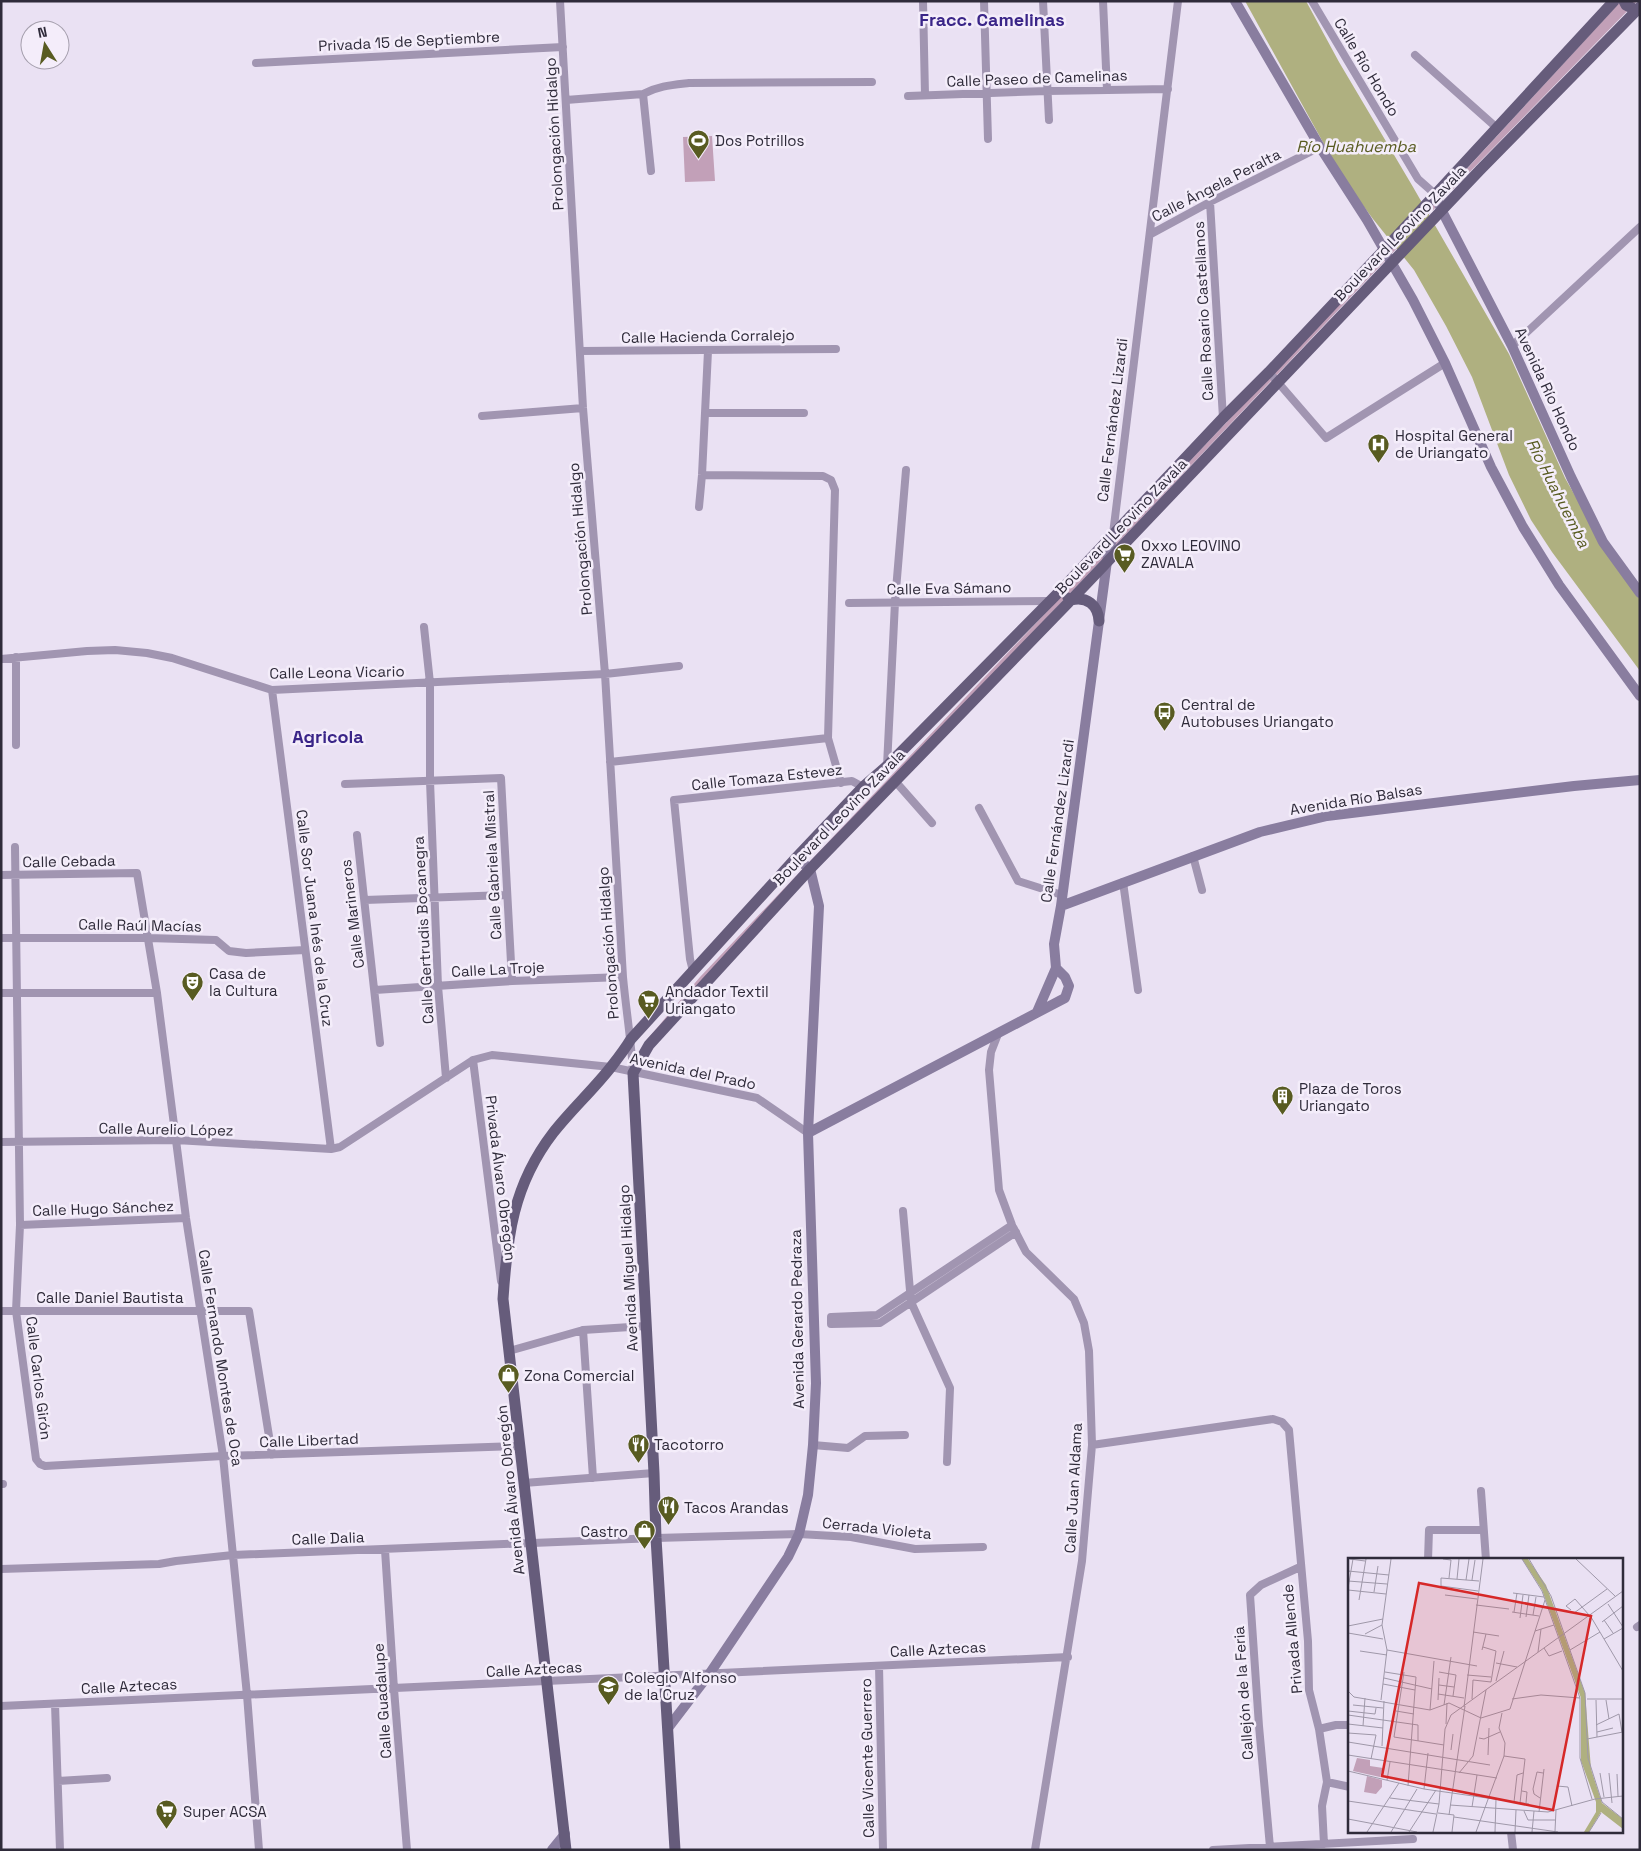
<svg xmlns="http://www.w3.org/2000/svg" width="1641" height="1851" viewBox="0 0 1641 1851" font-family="'Space Grotesk',sans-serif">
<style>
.green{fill:#c2a0b8}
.water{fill:#afb080}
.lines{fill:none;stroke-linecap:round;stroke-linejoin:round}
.street{stroke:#a195b1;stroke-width:8}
.secondary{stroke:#897d9f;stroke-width:10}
.primary{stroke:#665c7b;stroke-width:11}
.labels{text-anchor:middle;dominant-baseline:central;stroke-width:5;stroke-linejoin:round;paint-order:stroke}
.street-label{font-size:15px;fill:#2f2b3a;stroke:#f4edfa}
.poi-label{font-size:15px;fill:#2f2b3a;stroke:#f4edfa;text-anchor:start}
.water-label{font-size:16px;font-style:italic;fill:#585b21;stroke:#f4edfa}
.quarter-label{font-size:18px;font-weight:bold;fill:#3a2588;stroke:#f4edfa}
.inset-road{fill:none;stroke:#9f98a9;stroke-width:1}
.view{fill:#d62828;fill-opacity:0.15;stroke:#d62828;stroke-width:2.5}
.inset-edge{fill:none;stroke:#2f2b3a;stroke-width:2.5}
</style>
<rect width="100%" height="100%" fill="#eae1f3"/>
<path class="green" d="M1621,1H1637L1454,188L645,1042L700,977L1451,186Z
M712,136L715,181L685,182L683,137Z"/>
<path class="water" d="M1245,1H1306L1339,62L1413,187L1509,354L1565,478L1602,543L1640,599V671L1552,552L1531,520L1509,475L1472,377L1446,326L1414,270L1373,219L1353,192L1330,155Z"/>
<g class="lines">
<path class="street" d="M560,1L583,408L605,674L623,977C626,1009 631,1040 633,1071
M923,1L925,95
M984,1L988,139
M1043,1L1049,120
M1103,1L1107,90
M1312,1L1418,179L1435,194
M1415,55L1497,128
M256,63L563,47
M643,94L651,171
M908,96L1047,91L1168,89
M566,100L643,94C658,86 672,85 689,83L872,82
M1210,202L1223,418
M1151,234L1210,202L1320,147
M1512,346L1640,227
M580,351L836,349
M1269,372L1326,438L1445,363
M705,413H804
M482,416L583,408
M702,475L823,476L831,480L835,490L828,738L841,783
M699,507L702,475L708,351
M1113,534L1178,1
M849,603L1050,601
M424,627L430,683V781L438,986L446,1078
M1,659L87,651L115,650L147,653L172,658L272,690L605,674L679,666
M272,690L331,1149
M16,745V657
M610,762L828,738
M887,766L895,602L906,470
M895,781L932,823
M345,784L501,778L512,981
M979,808L1018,881L1062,895
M357,835L380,1043
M15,847L20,1225L16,1311L36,1459L40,1464L45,1466L223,1456L520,1446
M1193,856L1202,890
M1,875L137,873L157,993L186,1218L223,1456L247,1695L259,1850
M1123,882L1138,990
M365,900L506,895
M1,938H148L216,940L229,951L246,953L305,950
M693,971L690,959L674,800L852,781L863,787
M375,990L512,981L623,977
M1,993H157
M998,1034L991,1052L989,1070L999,1190L1012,1225L1026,1252L1074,1299L1084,1323L1089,1351L1092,1445L1082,1561L1035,1850
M473,1060L501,1281
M1,1142L176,1140L331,1149L340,1147L473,1060L492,1055L611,1067L757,1098L808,1133
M903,1211L911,1302L950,1388L947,1462
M20,1225L186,1218
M1012,1225L877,1315L831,1317V1324L880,1323L1016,1232
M1,1311H249L272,1455
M583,1330L593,1478
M509,1351L583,1330L646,1326
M813,1445L848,1448L865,1436L905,1435
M1092,1445L1273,1419L1282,1422L1289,1430L1308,1641L1309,1690L1319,1729L1327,1782L1322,1806L1324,1844
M524,1483L654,1473
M1,1484H3
M1481,1491L1486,1560
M385,1550L394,1689L407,1850
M1428,1560L1429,1530H1483
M1,1569L159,1564L176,1561L233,1555L656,1538L799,1534L851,1537L915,1549L983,1547
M1637,1627L1640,1625
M879,1666L883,1850
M55,1704L60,1850
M1,1706L1068,1657
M1319,1729L1336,1725H1350
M58,1781L107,1778
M1327,1782L1350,1787
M1511,1832L1513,1850
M1270,1847L1259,1726L1250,1595L1261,1585L1300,1567
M1213,1850L1413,1839"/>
<path class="secondary" d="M1235,1L1320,147L1367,220L1413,300L1445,363L1491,467L1523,527L1559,585L1640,696
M1435,194L1442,211L1512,346L1571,477L1603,542L1640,593
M1061,906L1260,832L1327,816L1574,786L1640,780
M1037,1012L1056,968
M808,1133L1065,998L1069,986L1065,977L1056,968L1054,944L1061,906L1107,561L1113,534
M668,1728L710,1673L788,1557L799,1534L808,1495L813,1445L816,1383L808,1133L819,906L810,869L796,858
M552,1850L565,1834"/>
<path class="primary" d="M1624,1L1626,5L1636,10
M1068,598L1071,600C1087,596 1098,605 1099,621
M566,1850L503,1299C507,1237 513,1185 553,1133C571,1110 593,1090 611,1067C618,1058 625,1049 631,1039L796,858L863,787L887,766L1060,591L1223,418L1269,372L1384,250L1614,1
M675,1850L656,1538L654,1473L633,1073L649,1045L810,869L1071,600L1480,170L1640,7"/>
</g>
<defs>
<symbol id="stadium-pin" viewBox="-11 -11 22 30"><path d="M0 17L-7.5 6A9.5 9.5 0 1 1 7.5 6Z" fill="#585b21" stroke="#f4edfa"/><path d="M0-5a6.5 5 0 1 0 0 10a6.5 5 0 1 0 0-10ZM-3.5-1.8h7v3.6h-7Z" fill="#fff"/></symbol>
<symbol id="hospital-pin" viewBox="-11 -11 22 30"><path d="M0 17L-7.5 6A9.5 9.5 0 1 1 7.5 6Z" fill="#585b21" stroke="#f4edfa"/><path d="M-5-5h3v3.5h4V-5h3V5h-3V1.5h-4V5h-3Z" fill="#fff"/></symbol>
<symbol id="supermarket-pin" viewBox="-11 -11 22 30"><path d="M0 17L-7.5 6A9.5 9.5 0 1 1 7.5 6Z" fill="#585b21" stroke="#f4edfa"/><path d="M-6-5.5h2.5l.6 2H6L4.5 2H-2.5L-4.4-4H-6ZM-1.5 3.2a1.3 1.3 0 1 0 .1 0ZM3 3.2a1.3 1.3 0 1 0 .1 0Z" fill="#fff"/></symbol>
<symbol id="bus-pin" viewBox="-11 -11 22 30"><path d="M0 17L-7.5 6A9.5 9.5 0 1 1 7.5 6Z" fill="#585b21" stroke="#f4edfa"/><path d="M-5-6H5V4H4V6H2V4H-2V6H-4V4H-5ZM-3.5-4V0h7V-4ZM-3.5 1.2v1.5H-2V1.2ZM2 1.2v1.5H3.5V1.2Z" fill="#fff"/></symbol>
<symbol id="theatre-pin" viewBox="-11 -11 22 30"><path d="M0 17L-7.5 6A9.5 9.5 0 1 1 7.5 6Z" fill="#585b21" stroke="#f4edfa"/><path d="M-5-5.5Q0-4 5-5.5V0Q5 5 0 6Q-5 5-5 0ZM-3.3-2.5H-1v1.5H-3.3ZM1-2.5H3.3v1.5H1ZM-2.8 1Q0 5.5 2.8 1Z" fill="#fff"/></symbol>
<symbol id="building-pin" viewBox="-11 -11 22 30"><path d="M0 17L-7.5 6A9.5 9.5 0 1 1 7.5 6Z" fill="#585b21" stroke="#f4edfa"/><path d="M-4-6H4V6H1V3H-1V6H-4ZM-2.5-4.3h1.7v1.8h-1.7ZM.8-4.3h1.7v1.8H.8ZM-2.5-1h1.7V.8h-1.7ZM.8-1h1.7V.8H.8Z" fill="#fff"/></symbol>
<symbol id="shop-pin" viewBox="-11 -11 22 30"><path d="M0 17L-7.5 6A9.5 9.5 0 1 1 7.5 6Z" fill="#585b21" stroke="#f4edfa"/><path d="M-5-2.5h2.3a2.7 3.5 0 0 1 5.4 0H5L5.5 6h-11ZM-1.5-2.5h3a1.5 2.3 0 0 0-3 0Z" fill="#fff"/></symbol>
<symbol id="restaurant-pin" viewBox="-11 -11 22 30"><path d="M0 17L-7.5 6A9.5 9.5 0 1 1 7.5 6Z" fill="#585b21" stroke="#f4edfa"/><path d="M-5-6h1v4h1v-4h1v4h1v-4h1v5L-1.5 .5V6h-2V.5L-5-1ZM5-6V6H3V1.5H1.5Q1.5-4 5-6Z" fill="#fff"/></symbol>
<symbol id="school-pin" viewBox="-11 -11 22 30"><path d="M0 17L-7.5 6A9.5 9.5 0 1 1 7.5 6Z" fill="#585b21" stroke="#f4edfa"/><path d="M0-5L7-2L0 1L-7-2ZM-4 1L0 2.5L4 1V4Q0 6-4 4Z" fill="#fff"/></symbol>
</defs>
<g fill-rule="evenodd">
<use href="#stadium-pin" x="686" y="128" width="25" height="34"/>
<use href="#hospital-pin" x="1366" y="432" width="25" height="34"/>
<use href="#supermarket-pin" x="1112" y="542" width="25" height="34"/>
<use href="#bus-pin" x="1152" y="700" width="25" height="34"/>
<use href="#theatre-pin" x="180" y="970" width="25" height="34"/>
<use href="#supermarket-pin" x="636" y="988" width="25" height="34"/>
<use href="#building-pin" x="1270" y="1084" width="25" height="34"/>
<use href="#shop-pin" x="496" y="1362" width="25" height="34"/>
<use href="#restaurant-pin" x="626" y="1432" width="25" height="34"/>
<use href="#restaurant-pin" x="656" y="1494" width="25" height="34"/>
<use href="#shop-pin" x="632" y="1518" width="25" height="34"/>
<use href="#school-pin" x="596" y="1674" width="25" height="34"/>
<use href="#supermarket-pin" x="154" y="1798" width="25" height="34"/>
</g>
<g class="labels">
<g class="street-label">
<text transform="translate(409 41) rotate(-3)">Privada 15 de Septiembre</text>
<text transform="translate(1367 67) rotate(59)">Calle Río Hondo</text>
<text transform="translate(1037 78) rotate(-2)">Calle Paseo de Camelinas</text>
<text transform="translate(554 134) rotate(-93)">Prolongación Hidalgo</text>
<text transform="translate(1216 185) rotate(-27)">Calle Ángela Peralta</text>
<text transform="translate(1400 233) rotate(-46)">Boulevard Leovino Zavala</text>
<text transform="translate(1203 311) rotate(-93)">Calle Rosario Castellanos</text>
<text transform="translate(708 336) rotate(-1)">Calle Hacienda Corralejo</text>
<text transform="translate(1548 389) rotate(65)">Avenida Río Hondo</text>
<text transform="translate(1112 420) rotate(-83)">Calle Fernández Lizardi</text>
<text transform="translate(1121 526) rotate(-46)">Boulevard Leovino Zavala</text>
<text transform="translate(580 539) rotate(-95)">Prolongación Hidalgo</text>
<text transform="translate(949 588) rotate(-1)">Calle Eva Sámano</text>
<text transform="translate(337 672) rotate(-1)">Calle Leona Vicario</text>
<text transform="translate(767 777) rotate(-6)">Calle Tomaza Estevez</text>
<text transform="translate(1356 799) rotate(-9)">Avenida Río Balsas</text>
<text transform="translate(839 817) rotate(-46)">Boulevard Leovino Zavala</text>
<text transform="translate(1057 821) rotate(-82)">Calle Fernández Lizardi</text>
<text transform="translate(69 861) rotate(-1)">Calle Cebada</text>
<text transform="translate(492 865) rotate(-93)">Calle Gabriela Mistral</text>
<text transform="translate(352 914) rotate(-97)">Calle Marineros</text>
<text transform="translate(315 918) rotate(83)">Calle Sor Juana Inés de la Cruz</text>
<text transform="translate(140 925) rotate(1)">Calle Raúl Macías</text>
<text transform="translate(423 930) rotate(-93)">Calle Gertrudis Bocanegra</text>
<text transform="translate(608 943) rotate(-94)">Prolongación Hidalgo</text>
<text transform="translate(498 969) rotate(-3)">Calle La Troje</text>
<text transform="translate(693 1071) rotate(12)">Avenida del Prado</text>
<text transform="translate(166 1129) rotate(1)">Calle Aurelio López</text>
<text transform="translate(501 1178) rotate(83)">Privada Álvaro Obregón</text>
<text transform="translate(103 1208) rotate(-2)">Calle Hugo Sánchez</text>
<text transform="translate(628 1268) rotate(-93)">Avenida Miguel Hidalgo</text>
<text x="110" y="1297">Calle Daniel Bautista</text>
<text transform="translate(797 1319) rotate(-91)">Avenida Gerardo Pedraza</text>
<text transform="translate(221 1358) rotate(81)">Calle Fernando Montes de Oca</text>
<text transform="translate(39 1378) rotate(83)">Calle Carlos Girón</text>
<text transform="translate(309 1440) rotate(-2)">Calle Libertad</text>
<text transform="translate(1073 1488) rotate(-87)">Calle Juan Aldama</text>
<text transform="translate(510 1490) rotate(-96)">Avenida Álvaro Obregón</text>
<text transform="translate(877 1528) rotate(6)">Cerrada Violeta</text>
<text transform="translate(328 1538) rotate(-2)">Calle Dalia</text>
<text transform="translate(1292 1639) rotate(-95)">Privada Allende</text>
<text transform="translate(938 1649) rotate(-3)">Calle Aztecas</text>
<text transform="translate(534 1669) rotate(-3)">Calle Aztecas</text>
<text transform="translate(129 1686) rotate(-3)">Calle Aztecas</text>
<text transform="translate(1243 1693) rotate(-94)">Callejón de la Feria</text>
<text transform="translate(382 1701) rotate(-94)">Calle Guadalupe</text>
<text transform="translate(867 1758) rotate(-91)">Calle Vicente Guerrero</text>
</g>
<g class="poi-label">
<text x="715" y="140">Dos Potrillos</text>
<text x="1395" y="435">Hospital General<tspan x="1395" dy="17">de Uriangato</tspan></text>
<text x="1141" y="545">Oxxo LEOVINO<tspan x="1141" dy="17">ZAVALA</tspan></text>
<text x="1181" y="704">Central de<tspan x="1181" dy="17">Autobuses Uriangato</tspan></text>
<text x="209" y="973">Casa de<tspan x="209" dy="17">la Cultura</tspan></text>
<text x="665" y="991">Andador Textil<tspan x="665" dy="17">Uriangato</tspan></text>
<text x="1299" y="1088">Plaza de Toros<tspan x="1299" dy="17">Uriangato</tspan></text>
<text x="524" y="1375">Zona Comercial</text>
<text x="654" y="1444">Tacotorro</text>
<text x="684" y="1507">Tacos Arandas</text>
<text x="628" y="1531" text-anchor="end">Castro</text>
<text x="624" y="1677">Colegio Alfonso<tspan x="624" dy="17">de la Cruz</tspan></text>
<text x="183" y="1811">Super ACSA</text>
</g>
<g class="water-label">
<text x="1356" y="146">Río Huahuemba</text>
<text transform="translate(1558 493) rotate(63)">Río Huahuemba</text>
</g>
<g class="quarter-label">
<text x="992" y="19">Fracc. Camelinas</text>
<text x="328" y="736">Agricola</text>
</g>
</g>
<g transform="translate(1348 1558)">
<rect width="275" height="275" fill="#eae1f3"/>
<path d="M9,200L22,202V208L35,210L32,219L5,213ZM19,218L34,222V229L28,236L16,234Z" fill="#c2a0b8"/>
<path d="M174,1H180L198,27L237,135L243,211L254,245L275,261V271L253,254L241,274H236L248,254V244L233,203V140L194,32Z" fill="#afb080"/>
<path class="inset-road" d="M2,1L17,3M95,1L103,2L101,20M174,1L194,33L232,140V200L244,241M181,1L203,38L237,135L240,200L254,244L275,261M228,1L267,38M0,13L41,17M109,21L111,1M118,22L121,1M124,22L127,2M0,23L39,26M0,30L5,1M0,32L38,36M130,33L93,28V20L131,23M26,34L30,8M165,35L196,39M97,37L129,41M11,42L18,1M260,46L275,69M128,47L161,51M223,52L218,48L227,41L241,57M164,54L191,58M166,54L169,35M226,55L259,31M185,57L188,39M178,59L181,37M243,59L275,113M172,60L175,37M256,62L265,75M254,64L275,48M0,68L35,61M187,73L206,67M125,74L151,78M0,75L35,81M17,76L34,67M256,81L275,70M135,89L148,93L143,124M196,90L201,98L214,93M39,92L129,108M134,92L138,76M222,92L252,74M12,93L39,97M190,94L193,71M148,105L169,109M37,114L68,119L60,228M56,114L46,179L96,187M91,114L108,117L105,138M119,117L143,119M36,120L84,131M148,123L156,93M35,126L67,132M91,127L106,129M0,133L6,139L82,152M90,136L116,140M124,141L125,122L143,124M164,141L193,137L232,140M239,141H275M33,142L39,92L34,67L43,1M90,142L91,120M248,142L249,179M258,142L261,161M5,147L35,150M96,147L103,99M116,149L135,1M82,152L101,145L133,160M82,152L86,103M0,153L27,156L28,150M48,153L66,156M0,157L70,167V183M133,160L162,151L197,42M0,166L35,170M98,166L99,145M248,167L271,156L274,174M15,168L17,140M249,174L265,170M0,175L28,177L23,201M131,180L136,181L152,174M239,181L275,174M0,184L142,207M34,188L36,143M103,192L105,176M0,197L149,220M140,197L141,170M156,198L177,201L172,245M0,213L76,231L181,246M111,215L125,198L138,132M252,215L256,239M261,215L264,245M269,216L270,238M39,222L42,204M209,228L220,229L224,248M76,231L80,195M174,233L179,234L178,245M42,240L91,246M192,240L186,236L185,231L189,214L195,215M0,243L88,256M166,244L169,217L175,215M102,247L200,254L247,241L275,238M124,249L129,217M176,253L180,262H207M191,254L196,211M90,255L106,257L104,274M101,257L117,148M106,259L210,274M0,261L69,274M207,273L208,252M19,274L51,225M43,274L69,231M61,274L88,232M85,274L91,246L97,171L103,157L275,33M128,274L156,198L157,185L151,170L154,155M147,274L148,241M167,274L168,252M184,274L186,253M241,274L253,255"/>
<path class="view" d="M71,25L243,58L205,252L34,218Z"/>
<rect width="275" height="275" class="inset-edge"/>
</g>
<rect width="1641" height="1851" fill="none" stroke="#2f2b3a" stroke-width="5"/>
<g transform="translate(45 45) rotate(349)"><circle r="24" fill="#f4edfa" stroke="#a59fad"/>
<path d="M0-4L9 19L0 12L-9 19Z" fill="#585b21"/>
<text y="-8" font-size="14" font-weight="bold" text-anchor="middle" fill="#2f2b3a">N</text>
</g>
</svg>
